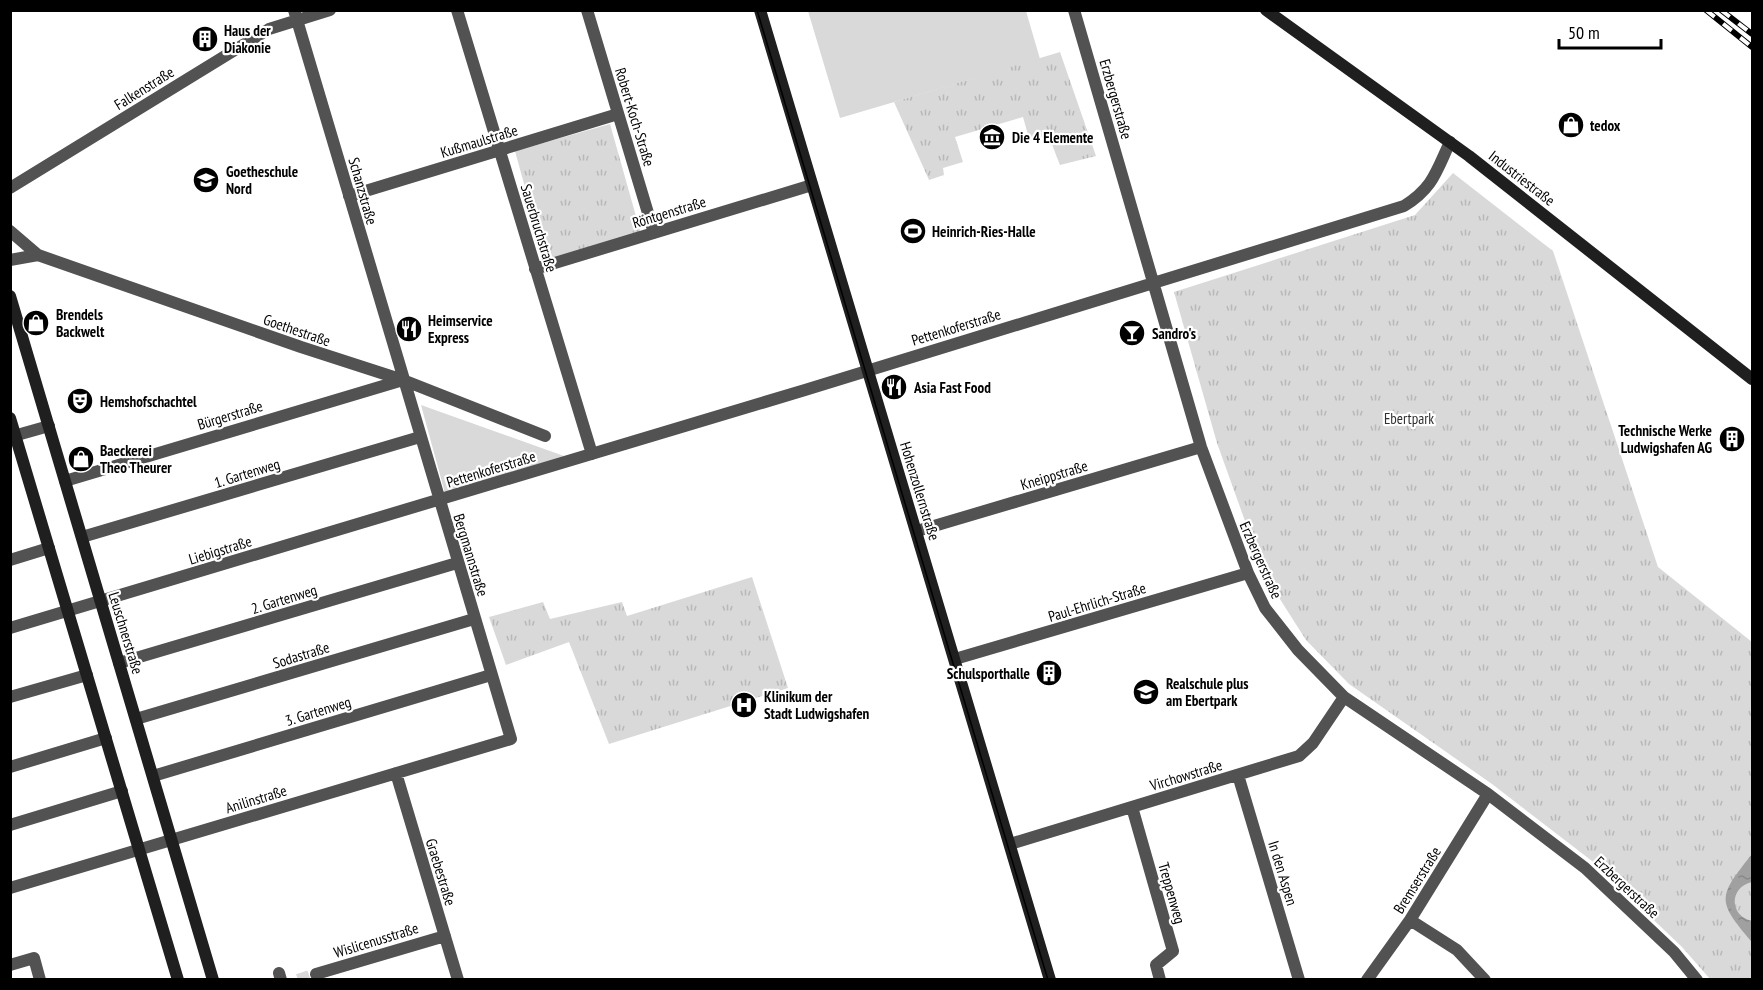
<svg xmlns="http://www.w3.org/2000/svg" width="1763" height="990" viewBox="0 0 1763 990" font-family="'PT Sans Narrow',sans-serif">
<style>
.grass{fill:#d9d9d9}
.park{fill:url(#park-tufts)}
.water{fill:url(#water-ripples)}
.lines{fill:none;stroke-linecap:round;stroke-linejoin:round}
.street-tunnel{stroke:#d9d9d9;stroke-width:12;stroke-dasharray:12 6;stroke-linecap:butt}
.street{stroke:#525252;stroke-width:12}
.secondary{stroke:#1f1f1f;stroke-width:12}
.tram{stroke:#000;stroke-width:1.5}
.rail-casing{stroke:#000;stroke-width:6}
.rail{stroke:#fff;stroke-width:4;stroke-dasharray:11;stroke-linecap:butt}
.labels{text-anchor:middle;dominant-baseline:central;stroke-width:4.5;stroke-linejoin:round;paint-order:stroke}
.poi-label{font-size:15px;font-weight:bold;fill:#000;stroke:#fff;text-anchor:start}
.street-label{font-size:15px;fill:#000;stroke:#fff}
.park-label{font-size:15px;fill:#303030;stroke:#fff}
</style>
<defs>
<pattern id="park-tufts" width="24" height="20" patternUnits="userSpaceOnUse" patternTransform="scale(1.5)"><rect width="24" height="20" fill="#d9d9d9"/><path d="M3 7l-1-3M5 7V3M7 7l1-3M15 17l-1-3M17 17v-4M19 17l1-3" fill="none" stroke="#b8b8b8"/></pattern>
<pattern id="water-ripples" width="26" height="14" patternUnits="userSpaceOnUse" patternTransform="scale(1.5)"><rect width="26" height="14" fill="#a0a0a0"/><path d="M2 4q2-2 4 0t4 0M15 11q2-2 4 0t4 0" fill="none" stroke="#888"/></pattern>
</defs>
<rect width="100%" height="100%" fill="#fff"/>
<path class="grass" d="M808,11H1026L1040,59L840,118Z
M421,405L564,456L445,493Z"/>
<path class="park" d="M1060,52L1096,156L1060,165L1049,137L1030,142L1023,117L955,137L963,162L943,168L944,175L929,180L894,102Z
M610,124L641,234L545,260L515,151Z
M1453,173L1553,251L1658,567L1752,642V979H1710L1682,947L1592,861L1492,784L1349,684L1306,640L1264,574L1217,443L1174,292L1415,215Z
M752,577L788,688L609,744L569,642L506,665L489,617L543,602L550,619L622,602L627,616Z"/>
<path class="water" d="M1752,854V882C1729,887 1729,916 1752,921V942C1716,900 1718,897 1752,854Z"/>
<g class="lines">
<path class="street-tunnel" d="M298,980L316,974"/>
<path class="street" d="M457,10L592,454
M587,10L654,233
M1074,10L1201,447L1248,573L1265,608L1298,650L1344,697L1488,794L1585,868L1674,952L1697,980
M10,188L269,29L330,10
M349,196L618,114
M10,231L38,255L301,347L403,380L545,436
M10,260L38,255
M535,269L812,185
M10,437L49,426
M65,481L403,380
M917,531L1201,447
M82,537L420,437
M10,560L49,548
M10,628L805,390L1404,206C1433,188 1436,172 1450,142
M955,659L1248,573
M119,663L457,563
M10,697L87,675
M136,719L474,619
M10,767L106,738
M396,773L458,980
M1238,775L1299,980
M153,776L491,675
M1132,807L1173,951L1156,965L1160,980
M10,825L122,791
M1010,844L1299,756L1313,743L1344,697
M10,888L511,739L294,10
M1410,920L1457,950L1485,980
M10,965L34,958L40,980
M279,973L281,980
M316,974L445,936
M1367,980L1410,920L1488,794"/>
<path class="secondary" d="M760,10L1050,980
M1266,10L1469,156L1752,379
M10,296L213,980
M10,418L178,980"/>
<path class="tram" d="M757,10L1048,980"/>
<defs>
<path id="rail" d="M1706,10L1752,47
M1721,10L1752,34"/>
</defs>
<use href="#rail" class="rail-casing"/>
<use href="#rail" class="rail"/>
</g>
<defs>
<symbol id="building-disc" viewBox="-11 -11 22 22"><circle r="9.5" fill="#000" stroke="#fff"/><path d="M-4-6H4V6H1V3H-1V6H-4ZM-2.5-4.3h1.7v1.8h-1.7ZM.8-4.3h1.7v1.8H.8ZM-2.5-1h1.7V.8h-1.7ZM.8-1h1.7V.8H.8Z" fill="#fff"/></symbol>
<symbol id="shop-disc" viewBox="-11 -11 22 22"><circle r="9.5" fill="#000" stroke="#fff"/><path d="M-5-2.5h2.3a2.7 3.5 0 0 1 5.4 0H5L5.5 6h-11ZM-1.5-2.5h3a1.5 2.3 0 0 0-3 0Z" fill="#fff"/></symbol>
<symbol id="museum-disc" viewBox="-11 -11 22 22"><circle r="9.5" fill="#000" stroke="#fff"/><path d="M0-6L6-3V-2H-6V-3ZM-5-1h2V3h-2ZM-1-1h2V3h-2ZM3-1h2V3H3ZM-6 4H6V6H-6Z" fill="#fff"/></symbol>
<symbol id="school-disc" viewBox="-11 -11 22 22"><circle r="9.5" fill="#000" stroke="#fff"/><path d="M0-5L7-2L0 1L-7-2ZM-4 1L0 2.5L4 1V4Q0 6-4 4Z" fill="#fff"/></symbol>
<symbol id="stadium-disc" viewBox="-11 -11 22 22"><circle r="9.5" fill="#000" stroke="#fff"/><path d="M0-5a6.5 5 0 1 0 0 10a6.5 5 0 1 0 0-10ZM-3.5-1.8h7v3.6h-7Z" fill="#fff"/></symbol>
<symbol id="restaurant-disc" viewBox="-11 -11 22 22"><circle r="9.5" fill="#000" stroke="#fff"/><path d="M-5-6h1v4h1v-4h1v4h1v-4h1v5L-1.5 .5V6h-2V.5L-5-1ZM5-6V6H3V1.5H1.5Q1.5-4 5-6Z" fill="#fff"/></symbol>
<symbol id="bar-disc" viewBox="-11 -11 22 22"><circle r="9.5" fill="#000" stroke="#fff"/><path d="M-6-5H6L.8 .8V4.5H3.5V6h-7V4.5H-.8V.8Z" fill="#fff"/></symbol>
<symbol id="theatre-disc" viewBox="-11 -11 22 22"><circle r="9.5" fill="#000" stroke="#fff"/><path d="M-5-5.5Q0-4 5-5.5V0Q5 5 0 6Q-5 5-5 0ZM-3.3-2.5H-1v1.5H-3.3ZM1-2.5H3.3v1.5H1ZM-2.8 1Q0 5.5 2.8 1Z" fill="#fff"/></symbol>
<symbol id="hospital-disc" viewBox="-11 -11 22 22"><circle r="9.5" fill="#000" stroke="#fff"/><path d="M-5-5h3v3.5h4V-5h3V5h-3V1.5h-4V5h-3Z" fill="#fff"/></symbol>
</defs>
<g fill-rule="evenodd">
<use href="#building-disc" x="190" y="24" width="30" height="30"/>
<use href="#shop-disc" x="1556" y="110" width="30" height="30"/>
<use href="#museum-disc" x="977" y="122" width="30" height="30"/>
<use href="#school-disc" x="191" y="165" width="30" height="30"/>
<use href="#stadium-disc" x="898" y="216" width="30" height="30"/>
<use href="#shop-disc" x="21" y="308" width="30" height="30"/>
<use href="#restaurant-disc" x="394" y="314" width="30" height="30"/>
<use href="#bar-disc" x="1117" y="318" width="30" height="30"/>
<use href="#restaurant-disc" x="879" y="372" width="30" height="30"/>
<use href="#theatre-disc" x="65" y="386" width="30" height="30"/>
<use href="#building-disc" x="1717" y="424" width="30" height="30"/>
<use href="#shop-disc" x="66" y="444" width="30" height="30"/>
<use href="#building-disc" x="1034" y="658" width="30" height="30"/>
<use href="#school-disc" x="1131" y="677" width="30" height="30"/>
<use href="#hospital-disc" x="729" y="690" width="30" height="30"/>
</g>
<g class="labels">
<g class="poi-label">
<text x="224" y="30">Haus der<tspan x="224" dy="17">Diakonie</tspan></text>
<text x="1590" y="125">tedox</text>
<text x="1012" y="137">Die 4 Elemente</text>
<text x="226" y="171">Goetheschule<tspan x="226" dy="17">Nord</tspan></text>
<text x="932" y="231">Heinrich-Ries-Halle</text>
<text x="56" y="314">Brendels<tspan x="56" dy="17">Backwelt</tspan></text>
<text x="428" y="320">Heimservice<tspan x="428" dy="17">Express</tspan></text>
<text x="1152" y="333">Sandro's</text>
<text x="914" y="387">Asia Fast Food</text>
<text x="100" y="401">Hemshofschachtel</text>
<text x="1712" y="430" text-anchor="end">Technische Werke<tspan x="1712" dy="17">Ludwigshafen AG</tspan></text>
<text x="100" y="450">Baeckerei<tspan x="100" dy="17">Theo Theurer</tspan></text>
<text x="1030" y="673" text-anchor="end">Schulsporthalle</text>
<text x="1166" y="683">Realschule plus<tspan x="1166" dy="17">am Ebertpark</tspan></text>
<text x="764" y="696">Klinikum der<tspan x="764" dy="17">Stadt Ludwigshafen</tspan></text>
</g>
<g class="street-label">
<text transform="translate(144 88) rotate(-32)">Falkenstraße</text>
<text transform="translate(1116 99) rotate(74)">Erzbergerstraße</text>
<text transform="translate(635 117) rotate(73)">Robert-Koch-Straße</text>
<text transform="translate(479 141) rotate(-17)">Kußmaulstraße</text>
<text transform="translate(1522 178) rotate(38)">Industriestraße</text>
<text transform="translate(363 191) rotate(74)">Schanzstraße</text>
<text transform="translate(669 212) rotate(-17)">Röntgenstraße</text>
<text transform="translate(539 228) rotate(73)">Sauerbruchstraße</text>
<text transform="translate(956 327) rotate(-17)">Pettenkoferstraße</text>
<text transform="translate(297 330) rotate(19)">Goethestraße</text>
<text transform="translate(230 415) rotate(-17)">Bürgerstraße</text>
<text transform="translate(491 469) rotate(-17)">Pettenkoferstraße</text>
<text transform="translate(247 473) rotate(-17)">1. Gartenweg</text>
<text transform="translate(1054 475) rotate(-17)">Kneippstraße</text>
<text transform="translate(920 491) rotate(73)">Hohenzollernstraße</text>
<text transform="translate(220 550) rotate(-17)">Liebigstraße</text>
<text transform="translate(471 555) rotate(73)">Bergmannstraße</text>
<text transform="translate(1261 560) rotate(66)">Erzbergerstraße</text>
<text transform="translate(284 599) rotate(-17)">2. Gartenweg</text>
<text transform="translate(1097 602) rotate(-17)">Paul-Ehrlich-Straße</text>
<text transform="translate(126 633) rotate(73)">Leuschnerstraße</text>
<text transform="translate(301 655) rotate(-17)">Sodastraße</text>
<text transform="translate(318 711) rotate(-17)">3. Gartenweg</text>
<text transform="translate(1186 775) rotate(-17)">Virchowstraße</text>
<text transform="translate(256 799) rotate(-17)">Anilinstraße</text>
<text transform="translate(441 872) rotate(73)">Graebestraße</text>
<text transform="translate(1283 873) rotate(73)">In den Aspen</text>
<text transform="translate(1417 880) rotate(-58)">Bremserstraße</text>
<text transform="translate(1627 887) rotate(43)">Erzbergerstraße</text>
<text transform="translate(1172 893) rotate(74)">Treppenweg</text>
<text transform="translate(376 940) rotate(-17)">Wislicenusstraße</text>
</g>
<g class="park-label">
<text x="1409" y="418">Ebertpark</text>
</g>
</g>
<rect width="1763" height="990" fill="none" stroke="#000000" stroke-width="24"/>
<path d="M1559 39v9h102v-9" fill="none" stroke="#000000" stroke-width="3"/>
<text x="1568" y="39" font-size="18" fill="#000000" stroke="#ffffff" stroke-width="4.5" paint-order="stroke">50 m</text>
</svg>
